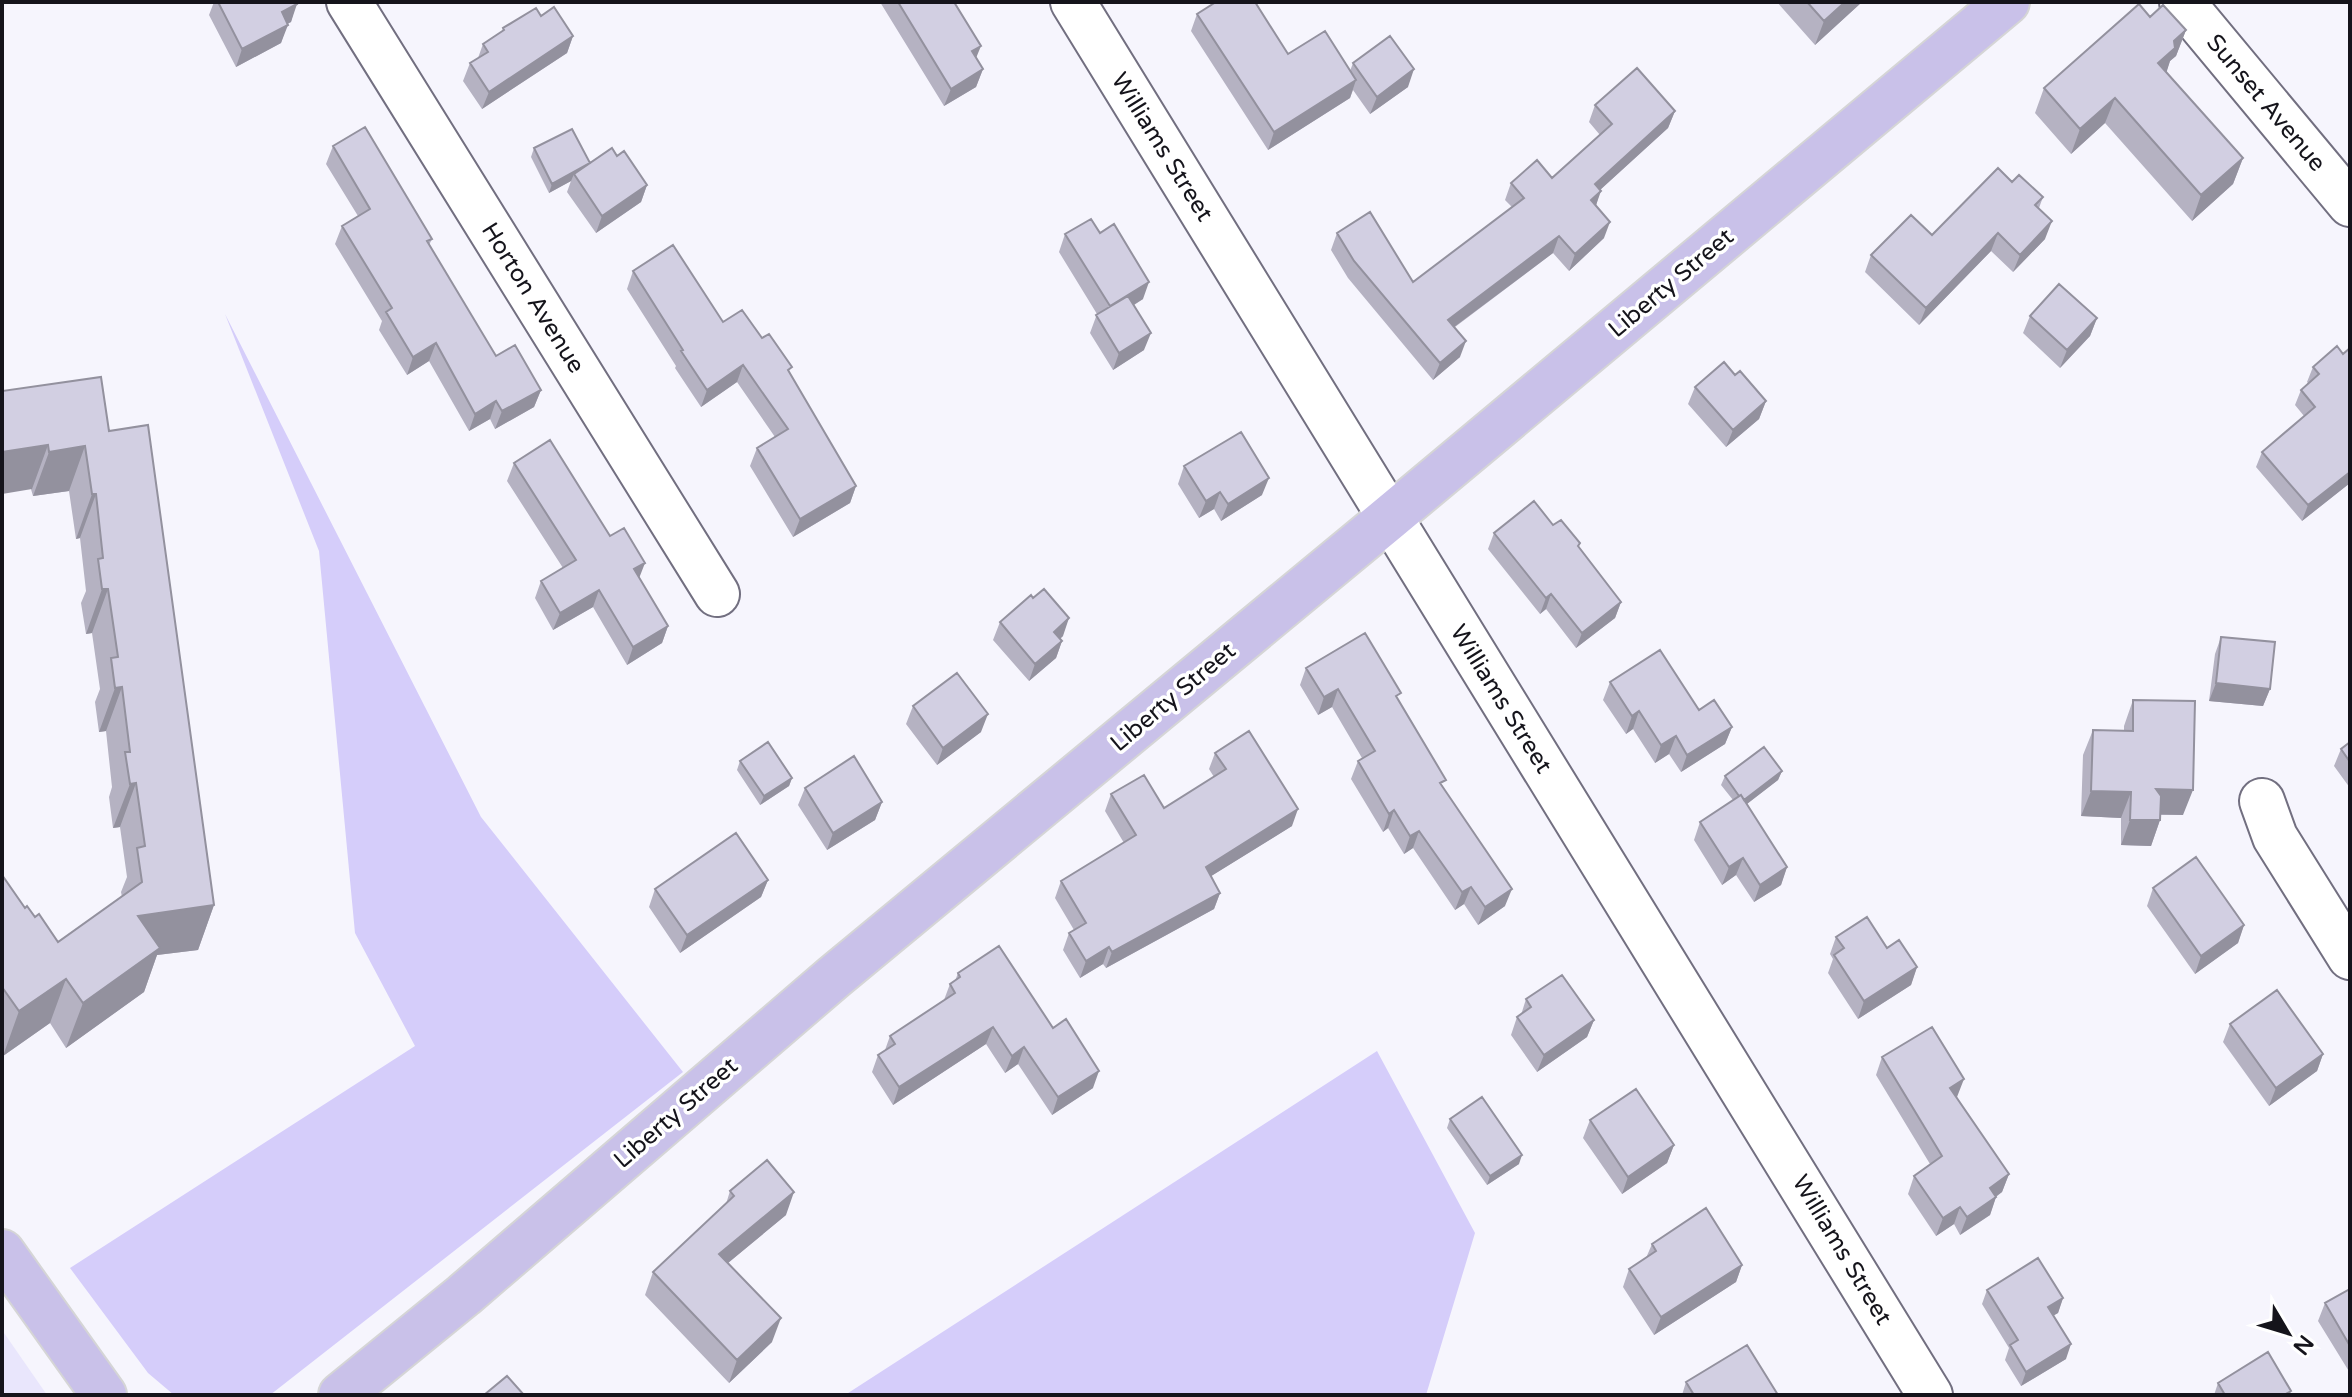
<svg xmlns="http://www.w3.org/2000/svg" width="2352" height="1397" viewBox="0 0 2352 1397" font-family="'Varela Round',sans-serif">
<style>
.built{fill:#e9e6fc}
.green{fill:#d5cdfa}
.lines{fill:none;stroke-linecap:round;stroke-linejoin:round}
.minor-casing{stroke:#726f80;stroke-width:48}
.major-casing{stroke:#d5d5d6;stroke-width:48}
.minor{stroke:#fff;stroke-width:44}
.major{stroke:#c9c1e9;stroke-width:44}
.wall{fill:#b5b2c2}
.shaded-wall{fill:#93919e}
.building{fill:#d2cfe2;stroke:#93919e;stroke-width:2}
.labels{text-anchor:middle;dominant-baseline:central;stroke-width:7;stroke-linejoin:round;paint-order:stroke}
.street-label{font-size:24px;fill:#15141b;stroke:#fff}
</style>
<rect width="100%" height="100%" fill="#f6f5fd"/>
<path class="built" d="M2,1330L47,1395H2Z"/>
<path class="green" d="M225,314L481,817L683,1072L270,1395H174L148,1373L70,1268L415,1046L355,933L319,551Z
M1377,1051L1475,1233L1426,1395H845Z"/>
<g class="lines">
<defs>
<path id="minor" d="M349,2L717,594
M1073,2L1930,1395
M2182,2L2350,204
M2262,801L2275,837L2350,957"/>
<path id="major" d="M2,1252L104,1395
M341,1395L464,1295L834,977L1389,518L2007,2"/>
</defs>
<use href="#minor" class="minor-casing"/>
<use href="#major" class="major-casing"/>
<use href="#minor" class="minor"/>
<use href="#major" class="major"/>
</g>
<path class="wall" d="M214,2H296L291,22L287,24L281,43L236,67L209,15Z
M880,2H954L976,58L983,69L976,87L944,106Z
M1777,2H1862L1815,45Z
M1197,14L1288,54L1350,71L1353,63L1408,87L1370,114L1353,90L1350,98L1268,150L1191,31Z
M541,16L573,36L567,53L482,109L463,81L470,63L478,58L483,44L502,32L503,28Z
M2150,17L2186,30L2176,56L2170,61L2166,72L2243,158L2233,184L2192,221L2105,123L2071,154L2035,113L2044,88Z
M1595,105L1675,111L1668,128L1600,190L1596,206L1604,238L1569,271L1553,253L1455,327L1460,357L1433,380L1348,278L1331,250L1337,233L1413,282L1512,207L1505,200L1511,183L1552,178L1600,135L1589,122Z
M333,146L432,239L429,245L496,356L541,390L534,407L495,429L490,419L469,431L429,361L407,375L379,330L382,321L335,244L342,226L358,216L326,164Z
M534,148L590,163L617,156L647,185L641,202L596,233L567,192L571,181L549,193L531,157Z
M2012,182L2043,197L2039,208L2045,239L2013,272L1991,251L1919,325L1865,272L1871,255L1932,235Z
M1065,234L1143,299L1134,305L1144,350L1113,370L1090,333L1097,314L1059,252Z
M633,271L723,322L762,338L789,373L856,486L850,503L793,537L750,466L757,448L775,437L737,382L701,407L675,368L676,366L627,289Z
M2030,316L2097,318L2090,336L2060,368L2023,333Z
M2337,346L2350,483L2302,521L2256,467L2262,452L2304,416L2295,405L2301,390L2308,383L2307,382L2313,367Z
M1735,375L1766,401L1759,419L1726,447L1688,404L1695,387Z
M2,391L109,431L214,905L198,950L157,955L144,992L66,1048L50,1023L3,1056L2,1054V875L25,908L58,942L122,897L121,892L127,877L120,827L113,828L109,797L112,787L106,731L99,732L95,702L100,689L92,633L86,634L81,603L86,591L80,538L76,539L69,491L33,496Z
M514,463L610,536L639,577L668,626L662,643L627,665L593,607L553,630L535,598L541,581L563,568L507,481Z
M1184,466L1262,495L1221,521L1214,509L1199,518L1178,484Z
M1553,525L1579,547L1621,602L1615,618L1576,648L1546,609L1540,614L1488,549L1494,533Z
M1033,598L1063,636L1060,639L1062,641L1056,658L1029,681L993,640L1000,622Z
M2221,637L2270,689L2263,706L2209,701L2215,654Z
M1306,668L1398,700L1505,906L1478,925L1464,904L1455,910L1413,848L1404,854L1388,828L1383,832L1351,779L1358,761L1362,758L1332,707L1318,715L1300,685Z
M1610,682L1699,710L1732,727L1725,744L1681,772L1669,754L1655,763L1633,729L1626,734L1603,700Z
M2133,700L2183,815H2161L2160,820L2151,846L2121,845V818L2081,816L2083,755L2093,730H2124V726Z
M913,706L981,732L937,765L906,724Z
M2350,742V788L2334,766L2341,749Z
M1215,753L1292,826L1211,876L1220,893L1214,909L1106,968L1103,964L1080,978L1063,950L1069,933L1074,930L1055,898L1061,881L1124,843L1105,811L1111,794L1164,808L1214,777L1209,769Z
M740,761L792,778L789,786L760,805L737,770Z
M1782,771L1778,780L1747,804L1787,867L1781,885L1754,902L1736,875L1722,885L1694,840L1700,822L1733,800L1721,785L1725,776Z
M805,788L882,802L875,820L827,850L798,805Z
M768,880L761,897L680,953L649,907L655,889Z
M2153,888L2244,925L2238,943L2195,974L2147,906Z
M1836,937L1887,948L1917,967L1911,985L1858,1019L1828,973L1833,959L1830,954Z
M958,973L1093,1088L1052,1115L1018,1064L1005,1073L986,1044L893,1105L872,1072L878,1055L885,1050L890,1036L944,1000L950,984L955,981Z
M1526,999L1594,1020L1587,1037L1537,1072L1511,1035L1517,1017L1521,1015Z
M2230,1024L2323,1054L2317,1071L2269,1106L2223,1042Z
M1882,1057L1957,1097L1956,1098L2009,1174L2002,1192L1996,1197L1990,1215L1960,1235L1954,1224L1936,1236L1908,1194L1914,1176L1930,1164L1876,1075Z
M1450,1119L1519,1164L1487,1185L1447,1128Z
M1590,1120L1674,1145L1667,1163L1622,1194L1583,1138Z
M730,1191L786,1215L728,1263L772,1342L729,1383L645,1295L653,1272L726,1204Z
M1652,1244L1742,1265L1736,1282L1654,1335L1623,1287L1629,1269L1646,1258Z
M2350,1289V1373L2318,1321L2325,1303Z
M1987,1290L2063,1298L2058,1313L2053,1315L2066,1359L2021,1386L2005,1360L2009,1348L1982,1304Z
M1686,1382L1778,1395H1682Z
M2218,1383L2291,1391L2290,1395H2214Z"/>
<path class="shaded-wall" d="M1845,2H1862L1815,45L1824,21Z
M297,4L291,22L275,30L282,12Z
M288,25L281,43L236,67L242,49Z
M2186,30L2176,56L2170,61L2166,74L2158,63L2174,41Z
M573,36L567,53L482,109L489,92Z
M981,46L974,63L972,51Z
M983,69L976,87L944,106L951,89Z
M1414,69L1408,87L1370,114L1377,97Z
M1356,80L1350,98L1268,150L1274,132Z
M2115,98L2105,123L2071,154L2080,129Z
M1675,111L1668,128L1589,200L1595,184Z
M2243,158L2233,184L2192,221L2201,195Z
M590,164L574,174L571,181L549,193L552,184Z
M647,185L641,202L596,233L602,216Z
M1601,191L1595,208L1591,200Z
M2052,221L2045,239L2013,272L2020,255Z
M1610,222L1604,238L1569,271L1575,254Z
M1998,233L1991,251L1919,325L1926,308Z
M1559,236L1553,253L1442,336L1448,320Z
M1149,282L1143,299L1103,324L1110,306Z
M2097,318L2090,336L2060,368L2067,350Z
M1151,333L1144,350L1113,370L1119,353Z
M1466,341L1460,357L1433,380L1440,363Z
M436,343L429,361L407,375L413,357Z
M743,365L737,382L701,407L707,390Z
M541,390L534,407L495,429L502,411Z
M496,401L490,419L469,431L475,414Z
M1766,401L1759,419L1726,447L1733,430Z
M48,445L32,489L2,494V452Z
M85,446L69,491L33,496L49,452Z
M2350,472V483L2302,521L2308,505Z
M1269,478L1262,495L1221,521L1228,504Z
M856,486L850,503L793,537L800,519Z
M1220,492L1214,509L1199,518L1206,501Z
M92,494H96L80,538L76,539Z
M645,563L638,581L634,569Z
M102,589H108L92,633L86,634Z
M599,590L593,607L553,630L560,613Z
M1551,594L1546,609L1540,614L1546,598Z
M1621,602L1615,618L1576,648L1582,633Z
M1069,618L1063,636L1048,649L1054,632Z
M668,626L662,643L627,665L633,647Z
M1062,641L1056,658L1029,681L1035,664Z
M2216,683L2270,689L2263,706L2209,701Z
M122,687L106,731L99,732L115,688Z
M1338,689L1332,707L1318,715L1324,697Z
M1639,711L1633,729L1626,734L1632,716Z
M988,714L981,732L937,765L943,748Z
M1732,727L1725,744L1681,772L1687,755Z
M1676,736L1669,754L1655,763L1661,745Z
M1782,771L1778,780L1739,810L1743,801Z
M792,778L789,786L760,805L764,796Z
M136,783L120,827L113,828L130,784Z
M2156,789L2193,790L2183,815L2147,814Z
M2091,791L2131,792L2121,818L2081,816Z
M882,802L875,820L827,850L833,833Z
M1298,809L1292,826L1200,883L1206,867Z
M1394,810L1388,828L1383,832L1389,814Z
M2130,820H2160L2151,846L2121,845Z
M1419,831L1413,848L1404,854L1410,836Z
M1743,858L1736,875L1722,885L1729,867Z
M1787,867L1781,885L1754,902L1760,885Z
M768,880L761,897L680,953L687,935Z
M1471,887L1464,904L1455,910L1462,892Z
M1512,889L1505,906L1478,925L1485,907Z
M1220,893L1214,909L1106,968L1112,952Z
M214,905L198,950L157,955L144,992L66,1048L83,1003L138,916Z
M2244,925L2238,943L2195,974L2201,956Z
M1109,947L1103,964L1080,978L1086,961Z
M1917,967L1911,985L1858,1019L1864,1001Z
M66,979L50,1023L3,1056L19,1011Z
M1594,1020L1587,1037L1537,1072L1544,1055Z
M993,1027L986,1044L893,1105L899,1087Z
M1024,1047L1018,1064L1005,1073L1012,1056Z
M2323,1054L2317,1071L2269,1106L2276,1088Z
M1099,1071L1093,1088L1052,1115L1058,1097Z
M1964,1079L1957,1097L1943,1106L1950,1088Z
M1674,1145L1667,1163L1622,1194L1628,1177Z
M1522,1155L1519,1164L1487,1185L1490,1176Z
M2009,1174L2002,1192L1984,1205L1990,1188Z
M794,1192L786,1215L711,1277L719,1254Z
M1996,1197L1990,1215L1960,1235L1967,1217Z
M1960,1207L1954,1224L1936,1236L1943,1218Z
M1742,1265L1736,1282L1654,1335L1661,1317Z
M2063,1298L2058,1313L2043,1322L2048,1307Z
M781,1318L772,1342L729,1383L737,1360Z
M2071,1344L2066,1359L2021,1386L2026,1372Z"/>
<path class="building" d="M218,2H296L297,4L282,12L288,25L242,49Z
M898,2H954L981,46L972,51L983,69L951,89Z
M1216,2H1255L1288,54L1325,31L1356,80L1274,132L1197,14Z
M1807,2H1845L1824,21Z
M2139,4L2150,17L2163,5L2186,30L2174,41L2175,48L2158,63L2243,158L2201,195L2115,98L2080,129L2044,88Z
M554,7L573,36L489,92L470,63L488,52L483,44L504,30L503,28L536,8L541,16Z
M1390,36L1414,69L1377,97L1353,63Z
M1637,68L1675,111L1595,184L1601,191L1591,200L1610,222L1575,254L1559,236L1448,320L1466,341L1440,363L1354,261L1337,233L1370,212L1413,282L1524,198L1511,183L1537,160L1552,178L1612,124L1595,105Z
M365,127L432,239L427,241L496,356L515,345L541,390L502,411L496,401L475,414L436,343L413,357L386,312L392,308L342,226L370,209L333,146Z
M572,129L590,163L552,184L534,148Z
M612,148L617,156L624,151L647,185L602,216L574,174Z
M1998,168L2012,182L2019,175L2043,197L2035,205L2052,221L2020,255L1998,233L1926,308L1871,255L1911,215L1932,235Z
M1091,219L1100,233L1114,224L1149,282L1110,306L1065,234Z
M673,245L723,322L742,310L762,338L769,334L792,367L788,370L856,486L800,519L757,448L788,429L743,365L707,390L681,351L683,350L633,271Z
M2059,284L2097,318L2067,350L2030,316Z
M1128,296L1151,333L1119,353L1096,315Z
M2337,346L2343,354L2350,348V472L2308,505L2262,452L2315,407L2301,390L2319,374L2313,367Z
M1724,362L1735,375L1740,371L1766,401L1733,430L1695,387Z
M101,377L109,431L148,425L214,905L138,916L160,948L83,1003L66,979L19,1011L2,987V875L25,908L27,906L35,917L39,914L58,942L142,882L137,848L145,846L136,783L130,784L125,752H130L122,687L115,688L111,658L118,657L108,589H102L98,559L103,558L96,494H92L85,446L49,452L48,445L2,452V391Z
M1241,432L1269,478L1228,504L1220,492L1206,501L1184,466Z
M550,440L610,536L624,528L645,563L634,569L668,626L633,647L599,590L560,613L541,581L576,560L514,463Z
M1534,501L1553,525L1561,520L1580,543L1578,546L1621,602L1582,633L1551,594L1546,598L1494,533Z
M1044,589L1069,618L1054,632L1062,641L1035,664L1000,622L1031,595L1033,598Z
M1365,633L1401,693L1396,696L1446,780L1440,783L1512,889L1485,907L1471,887L1462,892L1419,831L1410,836L1394,810L1389,814L1358,761L1375,751L1338,689L1324,697L1306,668Z
M2221,637L2275,642L2270,689L2216,683Z
M1660,650L1699,710L1714,700L1732,727L1687,755L1676,736L1661,745L1639,711L1632,716L1610,682Z
M957,673L988,714L943,748L913,706Z
M2133,700L2195,701L2193,790L2156,789L2161,796L2160,820H2130L2131,792L2091,791L2093,730L2133,731Z
M1249,731L1298,809L1206,867L1220,893L1112,952L1109,947L1086,961L1069,933L1086,923L1061,881L1136,835L1111,794L1144,775L1164,808L1226,769L1215,753Z
M768,742L792,778L764,796L740,761Z
M2350,742V762L2341,749Z
M1764,747L1782,771L1744,800L1741,795L1739,796L1725,776Z
M854,756L882,802L833,833L805,788Z
M1741,795L1787,867L1760,885L1743,858L1729,867L1700,822Z
M736,833L768,880L687,935L655,889Z
M2196,857L2244,925L2201,956L2153,888Z
M1867,917L1887,948L1899,940L1917,967L1864,1001L1834,955L1844,948L1836,937Z
M999,946L1053,1028L1066,1019L1099,1071L1058,1097L1024,1047L1012,1056L993,1027L899,1087L878,1055L895,1044L890,1036L955,993L950,984L960,977L958,973Z
M1562,975L1594,1020L1544,1055L1517,1017L1531,1007L1526,999Z
M2277,990L2323,1054L2276,1088L2230,1024Z
M1932,1027L1964,1079L1950,1088L2009,1174L1990,1188L1996,1197L1967,1217L1960,1207L1943,1218L1914,1176L1942,1156L1882,1057Z
M1636,1089L1674,1145L1628,1177L1590,1120Z
M1482,1097L1522,1155L1490,1176L1450,1119Z
M767,1160L794,1192L719,1254L781,1318L737,1360L653,1272L734,1196L730,1191Z
M1706,1208L1742,1265L1661,1317L1629,1269L1656,1251L1652,1244Z
M2038,1258L2063,1298L2048,1307L2071,1344L2026,1372L2010,1345L2018,1340L1987,1290Z
M2350,1289V1346L2325,1303Z
M1747,1345L1778,1395H1694L1686,1382Z
M2268,1352L2291,1391L2284,1395H2225L2218,1383Z
M507,1376L524,1395H484Z"/>
<g class="labels">
<g class="street-label">
<text transform="translate(2266 103) rotate(50)">Sunset Avenue</text>
<text transform="translate(1162 147) rotate(58)">Williams Street</text>
<text transform="translate(1671 283) rotate(-40)">Liberty Street</text>
<text transform="translate(533 298) rotate(58)">Horton Avenue</text>
<text transform="translate(1173 697) rotate(-40)">Liberty Street</text>
<text transform="translate(1501 699) rotate(58)">Williams Street</text>
<text transform="translate(676 1113) rotate(-41)">Liberty Street</text>
<text transform="translate(1842 1250) rotate(59)">Williams Street</text>
</g>
</g>
<rect width="2352" height="1397" fill="none" stroke="#15141b" stroke-width="8"/>
<g transform="translate(2288 1333) rotate(128)" stroke="#ffffff" stroke-width="6" paint-order="stroke">
<path d="M0-6L14 30L0 20L-14 30Z" fill="#15141b"/>
<text y="-12" font-size="22" font-weight="bold" text-anchor="middle" fill="#15141b">N</text>
</g>
</svg>
